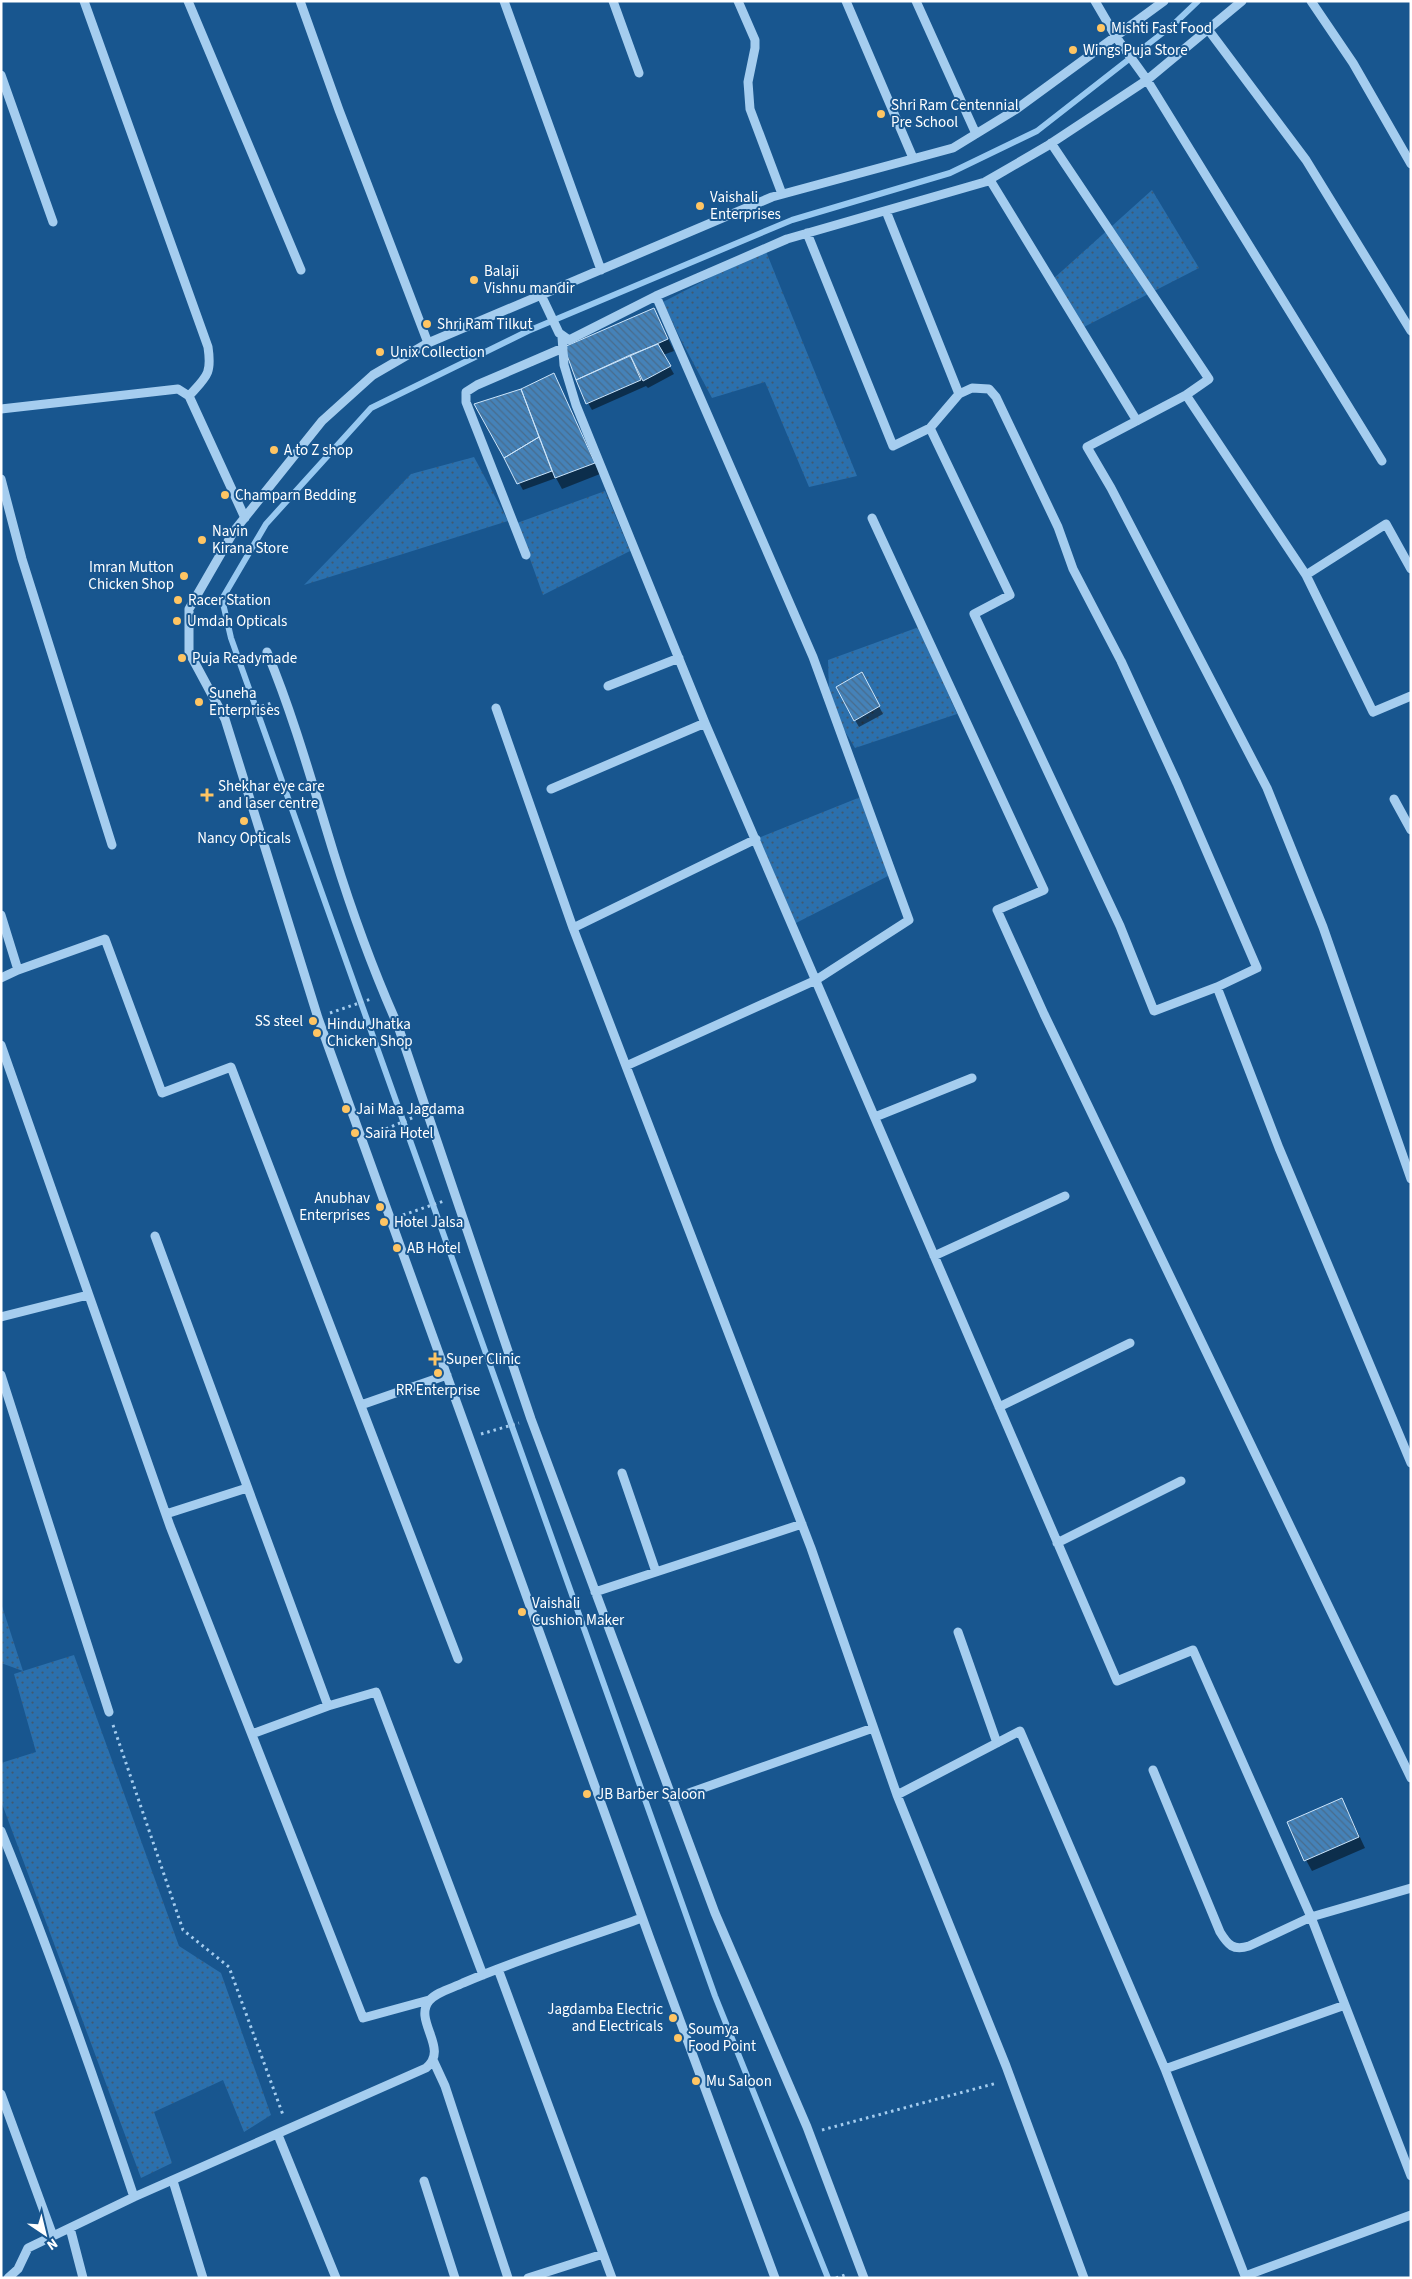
<svg xmlns="http://www.w3.org/2000/svg" width="1412" height="2279" viewBox="0 0 1412 2279" font-family="'Source Sans 3',sans-serif">
<style>
.green{fill:url(#green-dots)}
.shadow{fill:#0007}
.lines{fill:none;stroke-linecap:round;stroke-linejoin:round}
.stream{stroke:#98c9f1;stroke-width:6}
.building{fill:url(#building-back-hatch);stroke:#cce5fb}
.path{stroke:#a5cdef;stroke-width:3;stroke-dasharray:2.5 4;stroke-linecap:butt}
.minor{stroke:#a5cdef;stroke-width:9}
.poi-dot{fill:#ffc563;stroke:#18568f;stroke-width:2}
.labels{text-anchor:middle;dominant-baseline:central;stroke-width:4;stroke-linejoin:round;paint-order:stroke}
.poi-label{font-size:15px;fill:#fff;stroke:#18568f;text-anchor:start}
</style>
<defs>
<pattern id="green-dots" width="8" height="8" patternUnits="userSpaceOnUse" patternTransform="scale(1.25)"><rect width="8" height="8" fill="#2b70ad"/><path d="M2 2h.1M6 6h.1" fill="none" stroke="#3f5a73" stroke-width="1.8" stroke-linecap="round"/></pattern>
<pattern id="building-back-hatch" width="6" height="6" patternUnits="userSpaceOnUse" patternTransform="scale(1.25)"><rect width="6" height="6" fill="#4582b8"/><path d="M-1 5l2 2M0 0l6 6M5-1l2 2" fill="none" stroke="#486c8d"/></pattern>
</defs>
<rect width="100%" height="100%" fill="#18568f"/>
<path class="green" d="M1152,190L1199,268L1082,328L1052,280Z
M765,249L857,476L809,487L765,382L712,398L681,340L663,302Z
M474,457L508,521L304,585L411,474Z
M605,491L630,551L543,595L517,523Z
M919,627L957,714L855,748L841,725L829,693L828,660Z
M863,796L892,874L792,925L756,839Z
M1,1603L23,1671L74,1655L179,1946L221,1973L271,2115L244,2132L223,2080L154,2112L172,2163L141,2178L1,1801V1763L36,1752L14,1674L23,1671L1,1663Z"/>
<path class="shadow" d="M654,309L674,351L663,355L674,374L648,388L646,386L592,410L588,403Z
M554,374L600,474L562,489L556,478L523,490L475,405L522,390Z
M862,674L883,714L859,727L855,720Z
M1342,1799L1365,1848L1312,1871L1306,1860Z"/>
<g class="lines">
<path class="stream" d="M828,2278L715,1996L231,638L222,599L266,524L371,408L528,331L792,220L950,173L1037,131L1174,24L1198,1"/>
</g>
<path class="building" d="M654,308L668,339L576,380L564,347Z
M658,344L671,366L643,381L630,355Z
M630,355L641,380L586,404L576,380Z
M554,373L595,463L555,478L521,389Z
M521,389L539,437L504,458L474,404Z
M539,437L552,471L517,484L504,458Z
M862,672L880,706L854,721L836,687Z
M1342,1798L1359,1837L1304,1861L1287,1822Z"/>
<g class="lines">
<path class="path" d="M237,714L272,703
M330,1013L371,999
M374,1134L414,1117
M403,1215L444,1201
M481,1434L519,1423
M113,1725L183,1930L229,1967L283,2115
M822,2130L997,2083
M836,2278L848,2274"/>
<path class="minor" d="M84,1L208,347C212,374 207,376 189,396
M188,1L301,270
M300,1L339,110L428,343
M504,1L601,270
M613,1L639,73
M738,1L755,40V48L748,82L750,109L782,194
M846,1L913,158
M916,1L976,134
M1095,1L1116,37L1147,80L1382,461
M1311,1L1353,63L1411,164
M1207,28L1306,160L1411,331
M1,75L53,222
M1051,143L1209,379L1186,395
M990,180L1137,421
M886,211L959,394L972,388L989,389L996,397L1058,527L1073,569L1121,661L1177,783L1257,968L1217,987L1279,1148L1411,1463
M807,233L893,446L930,428
M541,295L559,333L569,340L656,296L787,239L985,182L1047,146L1147,80L1242,1
M562,337L564,365L576,405L705,723L1117,1681L1193,1650L1311,1917L1411,2176
M959,394L930,428L1010,595L974,614L1120,926L1154,1011L1217,987
M1,409L178,389L189,396L245,518
M1,479L22,559L112,845
M872,518L1044,890L997,910L1044,1014L1411,1778
M526,555L466,402V392L477,385L563,348
M1306,575L1386,524L1411,569
M267,652C294,717 313,786 334,854C352,912 373,970 398,1026L531,1419L715,1913L807,2127L864,2278
M608,686L679,658
M1411,696L1373,712L1306,575L1186,395L1087,447L1111,488L1267,788L1323,927L1411,1179
M496,708L573,928L811,1548L897,1795L1006,2066L1084,2278
M551,789L705,723
M1394,799L1411,830
M1,915L18,970L1,978
M573,928L756,839
M18,970L105,939L162,1093L231,1067L458,1659
M1,1045L170,1526L363,2018L429,2000
M626,1066L816,980L909,920L813,657L656,296
M875,1117L972,1078
M155,1236L328,1706
M934,1256L1065,1196
M1,1317L88,1295
M1,1375L109,1712
M361,1405L447,1375
M999,1407L1130,1343
M622,1473L656,1572
M166,1514L247,1488
M1057,1543L1181,1481
M595,1592L802,1524
M958,1632L997,1743
M252,1734L328,1706L376,1692L483,1975
M1153,1770L1220,1932C1228,1945 1233,1951 1249,1946L1311,1917L1411,1888
M897,1795L1020,1731L1165,2069L1345,2005
M672,1799L873,1728
M1,1831C50,1951 93,2074 134,2197
M498,1969L612,2278
M433,2060L445,2086L508,2278
M1165,2069L1245,2276L1411,2215
M1,2094L53,2236
M278,2135L336,2278
M173,2181L203,2278
M424,2181L455,2278
M70,2228L83,2278
M8,2278L18,2269L28,2248L134,2197L426,2068C450,2049 413,2021 429,2001C436,1992 453,1988 463,1983C521,1958 583,1939 642,1918
M528,2278L603,2254
M775,2278L650,1939L318,1018L225,719L189,652V609L234,531L322,421L373,375L428,343L772,197L953,148L1015,110L1164,1"/>
</g>
<g class="poi-dot">
<circle cx="1101" cy="28" r="5"/>
<circle cx="1073" cy="50" r="5"/>
<circle cx="881" cy="114" r="5"/>
<circle cx="700" cy="206" r="5"/>
<circle cx="474" cy="280" r="5"/>
<circle cx="427" cy="324" r="5"/>
<circle cx="380" cy="352" r="5"/>
<circle cx="274" cy="450" r="5"/>
<circle cx="225" cy="495" r="5"/>
<circle cx="202" cy="540" r="5"/>
<circle cx="184" cy="576" r="5"/>
<circle cx="178" cy="600" r="5"/>
<circle cx="177" cy="621" r="5"/>
<circle cx="182" cy="658" r="5"/>
<circle cx="199" cy="702" r="5"/>
<path d="M204.5 787.5h5v5h5v5h-5v5h-5v-5h-5v-5h5z"/>
<circle cx="244" cy="821" r="5"/>
<circle cx="313" cy="1021" r="5"/>
<circle cx="317" cy="1033" r="5"/>
<circle cx="346" cy="1109" r="5"/>
<circle cx="355" cy="1133" r="5"/>
<circle cx="380" cy="1207" r="5"/>
<circle cx="384" cy="1222" r="5"/>
<circle cx="397" cy="1248" r="5"/>
<path d="M432.5 1351.5h5v5h5v5h-5v5h-5v-5h-5v-5h5z"/>
<circle cx="438" cy="1373" r="5"/>
<circle cx="522" cy="1612" r="5"/>
<circle cx="587" cy="1794" r="5"/>
<circle cx="673" cy="2018" r="5"/>
<circle cx="678" cy="2038" r="5"/>
<circle cx="696" cy="2081" r="5"/>
</g>
<g class="labels">
<g class="poi-label">
<text x="1111" y="28">Mishti Fast Food</text>
<text x="1083" y="50">Wings Puja Store</text>
<text x="891" y="105">Shri Ram Centennial<tspan x="891" dy="17">Pre School</tspan></text>
<text x="710" y="197">Vaishali<tspan x="710" dy="17">Enterprises</tspan></text>
<text x="484" y="271">Balaji<tspan x="484" dy="17">Vishnu mandir</tspan></text>
<text x="437" y="324">Shri Ram Tilkut</text>
<text x="390" y="352">Unix Collection</text>
<text x="284" y="450">A to Z shop</text>
<text x="235" y="495">Champarn Bedding</text>
<text x="212" y="531">Navin<tspan x="212" dy="17">Kirana Store</tspan></text>
<text x="174" y="567" text-anchor="end">Imran Mutton<tspan x="174" dy="17">Chicken Shop</tspan></text>
<text x="188" y="600">Racer Station</text>
<text x="187" y="621">Umdah Opticals</text>
<text x="192" y="658">Puja Readymade</text>
<text x="209" y="693">Suneha<tspan x="209" dy="17">Enterprises</tspan></text>
<text x="218" y="786">Shekhar eye care<tspan x="218" dy="17">and laser centre</tspan></text>
<text x="244" y="838" text-anchor="middle">Nancy Opticals</text>
<text x="303" y="1021" text-anchor="end">SS steel</text>
<text x="327" y="1024">Hindu Jhatka<tspan x="327" dy="17">Chicken Shop</tspan></text>
<text x="356" y="1109">Jai Maa Jagdama</text>
<text x="365" y="1133">Saira Hotel</text>
<text x="370" y="1198" text-anchor="end">Anubhav<tspan x="370" dy="17">Enterprises</tspan></text>
<text x="394" y="1222">Hotel Jalsa</text>
<text x="407" y="1248">AB Hotel</text>
<text x="446" y="1359">Super Clinic</text>
<text x="438" y="1390" text-anchor="middle">RR Enterprise</text>
<text x="532" y="1603">Vaishali<tspan x="532" dy="17">Cushion Maker</tspan></text>
<text x="597" y="1794">JB Barber Saloon</text>
<text x="663" y="2009" text-anchor="end">Jagdamba Electric<tspan x="663" dy="17">and Electricals</tspan></text>
<text x="688" y="2029">Soumya<tspan x="688" dy="17">Food Point</tspan></text>
<text x="706" y="2081">Mu Saloon</text>
</g>
</g>
<rect width="1412" height="2279" fill="none" stroke="#ffffff" stroke-width="5"/>
<g transform="translate(45 2234) rotate(145)" stroke="#18568f" stroke-width="4" paint-order="stroke">
<path d="M0-4L9 19L0 12L-9 19Z" fill="#ffffff"/>
<text y="-8" font-size="14" font-weight="bold" text-anchor="middle" fill="#ffffff">N</text>
</g>
</svg>
